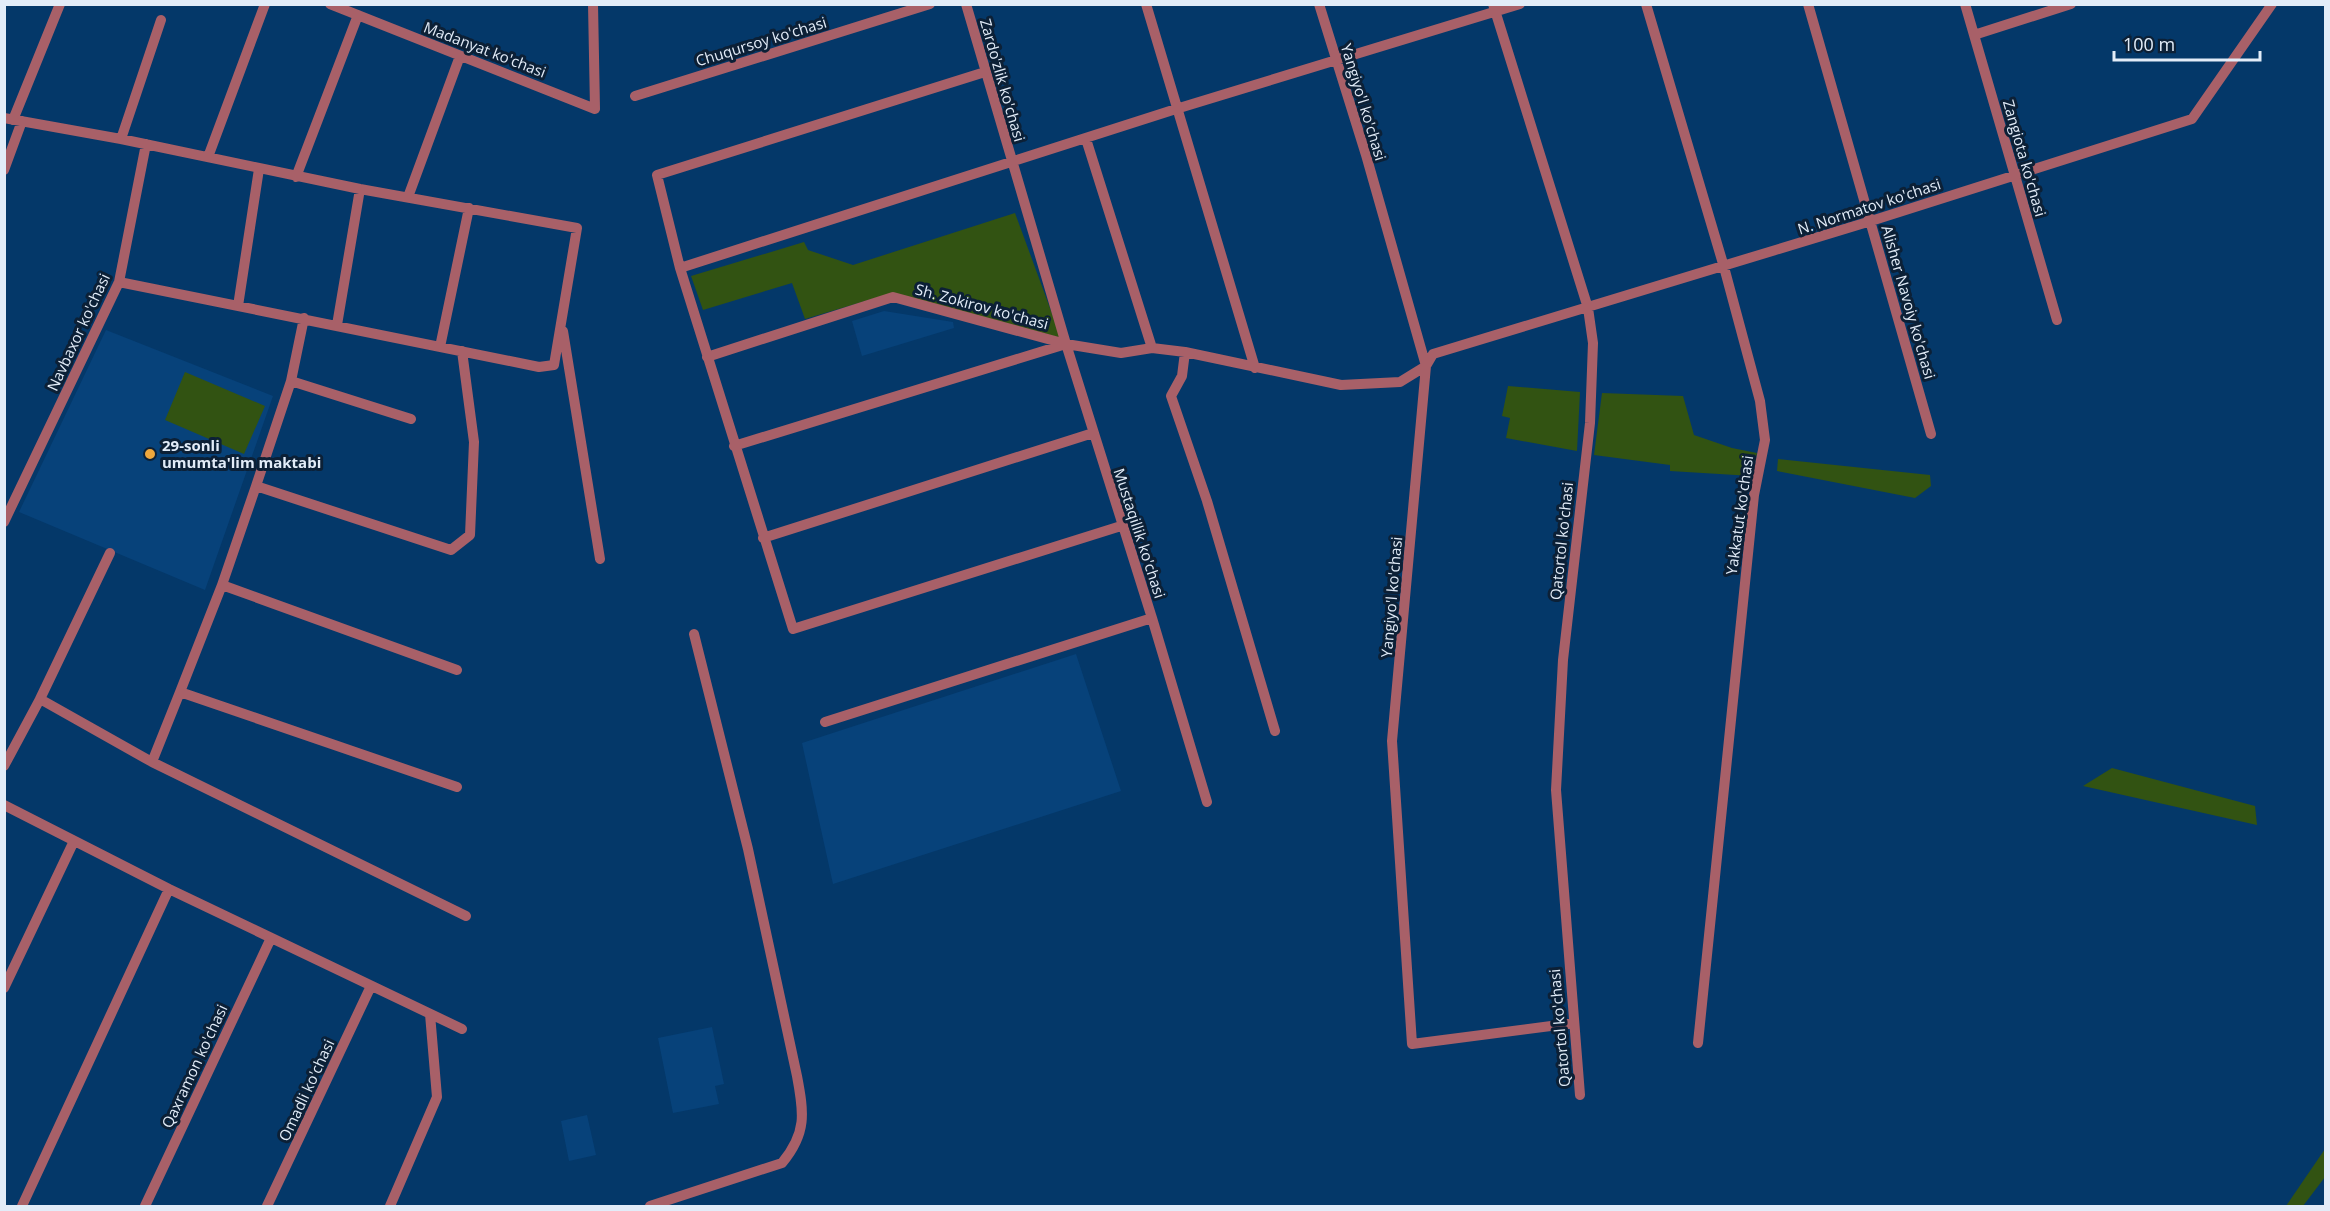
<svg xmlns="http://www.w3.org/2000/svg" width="2330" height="1211" viewBox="0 0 2330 1211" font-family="'Open Sans',sans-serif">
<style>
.built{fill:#07427a}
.green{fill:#325312}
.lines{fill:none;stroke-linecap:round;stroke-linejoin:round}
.minor{stroke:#a86068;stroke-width:10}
.poi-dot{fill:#eea73d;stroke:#0c2036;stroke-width:2}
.labels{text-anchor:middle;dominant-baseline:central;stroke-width:6;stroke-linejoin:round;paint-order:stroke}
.street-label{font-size:15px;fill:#e2ecf8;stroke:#0c2036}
.poi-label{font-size:15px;font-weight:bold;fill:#e2ecf8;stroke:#0c2036;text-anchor:start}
</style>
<rect width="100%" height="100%" fill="#043869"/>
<path class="built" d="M884,311L953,322L954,328L862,356L852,321Z
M106,330L273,396L205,590L19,512Z
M1076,654L1121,791L833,884L802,743Z
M712,1027L724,1084L715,1086L719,1104L673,1113L658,1038Z
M587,1115L596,1155L569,1161L561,1121Z"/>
<path class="green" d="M1015,213L1061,338L892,293L805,319L792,283L703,310L691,276L804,242L808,250L853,265Z
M185,372L265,406L244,454L165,420Z
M1508,386L1580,392L1577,451L1506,438L1510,418L1502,416Z
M1602,393L1683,396L1694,435L1732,448L1757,453L1752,476L1670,471V465L1594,455Z
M1778,459L1930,475L1931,486L1915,498L1777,471Z
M2112,768L2255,806L2257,825L2083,786Z
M2325,1149V1177L2303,1206H2286Z"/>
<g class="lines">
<path class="minor" d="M330,4L595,109L593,4
M1146,4L1255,368
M1319,4L1366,155L1426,366L1392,741L1412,1044L1574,1023
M1493,4L1588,308L1593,343L1590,423L1563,660L1556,790L1580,1095
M1646,4L1724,267L1760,401L1765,440L1754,495L1698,1043
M1808,4L1931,434
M1965,4L2057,320
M1974,35L2071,4
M985,72L657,175L680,268L793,629L1121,526
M635,96L930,4
M4,118L121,139L360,189L577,228L554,365L539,367L119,282
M13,120L60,4
M121,139L161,20
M1086,139L1152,348
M208,157L265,4
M4,170L22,121
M296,177L358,15
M408,197L460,56
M680,268L1176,109L1520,4
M238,306L259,169
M337,325L360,189
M563,331L600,559
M440,347L469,208
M1185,352L1182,376L1171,396L1207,501L1275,731
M707,357L893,297L1066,344L1121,353L1152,348L1185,352L1341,385L1400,382L1426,366L1433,354L1871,221L2192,119L2272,4
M291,381L304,318
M411,419L291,381L256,486L451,550L470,535L474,442L462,351
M734,446L1066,344
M4,522L119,282L146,144
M763,538L1093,433
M222,585L457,670
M1152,618L1207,802
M180,692L222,585L256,486
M40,699L110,553
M825,722L1152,618L1066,344L966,4
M152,762L180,692L457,787
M4,766L40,699L152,762L466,916
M4,805L169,889L462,1029
M4,988L74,841
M22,1206L169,889
M145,1206L271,938
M267,1206L371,986
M390,1206L437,1097L430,1014
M650,1206L782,1163C807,1133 804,1113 797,1076L748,849L694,634"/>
</g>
<circle class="poi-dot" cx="150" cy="454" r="6"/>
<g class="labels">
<g class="street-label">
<text transform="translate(761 41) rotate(-17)">Chuqursoy ko'chasi</text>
<text transform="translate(485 49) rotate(21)">Madanyat ko'chasi</text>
<text transform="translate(1003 80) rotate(74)">Zardo'zlik ko'chasi</text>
<text transform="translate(1364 102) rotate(73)">Yangiyo'l ko'chasi</text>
<text transform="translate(2025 158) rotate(74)">Zangiota ko'chasi</text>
<text transform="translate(1869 206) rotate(-18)">N. Normatov ko'chasi</text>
<text transform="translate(1909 302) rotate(74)">Alisher Navoiy ko'chasi</text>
<text transform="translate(982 306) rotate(15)">Sh. Zokirov ko'chasi</text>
<text transform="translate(78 332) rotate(-65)">Navbaxor ko'chasi</text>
<text transform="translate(1739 515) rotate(-82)">Yakkatut ko'chasi</text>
<text transform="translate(1140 533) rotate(72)">Mustaqillik ko'chasi</text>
<text transform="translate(1561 541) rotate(-84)">Qatortol ko'chasi</text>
<text transform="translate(1391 597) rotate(-85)">Yangiyo'l ko'chasi</text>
<text transform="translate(1559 1028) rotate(-95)">Qatortol ko'chasi</text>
<text transform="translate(194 1066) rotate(-65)">Qaxramon ko'chasi</text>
<text transform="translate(306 1090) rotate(-65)">Omadli ko'chasi</text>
</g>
<g class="poi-label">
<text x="162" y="445">29-sonli<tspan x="162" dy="17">umumta'lim maktabi</tspan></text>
</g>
</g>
<rect width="2330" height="1211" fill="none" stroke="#e2ecf8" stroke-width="12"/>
<path d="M2114 51v9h146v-9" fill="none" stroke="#e2ecf8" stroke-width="3"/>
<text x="2123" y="51" font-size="18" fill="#e2ecf8" stroke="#0c2036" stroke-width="4.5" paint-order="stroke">100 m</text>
</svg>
